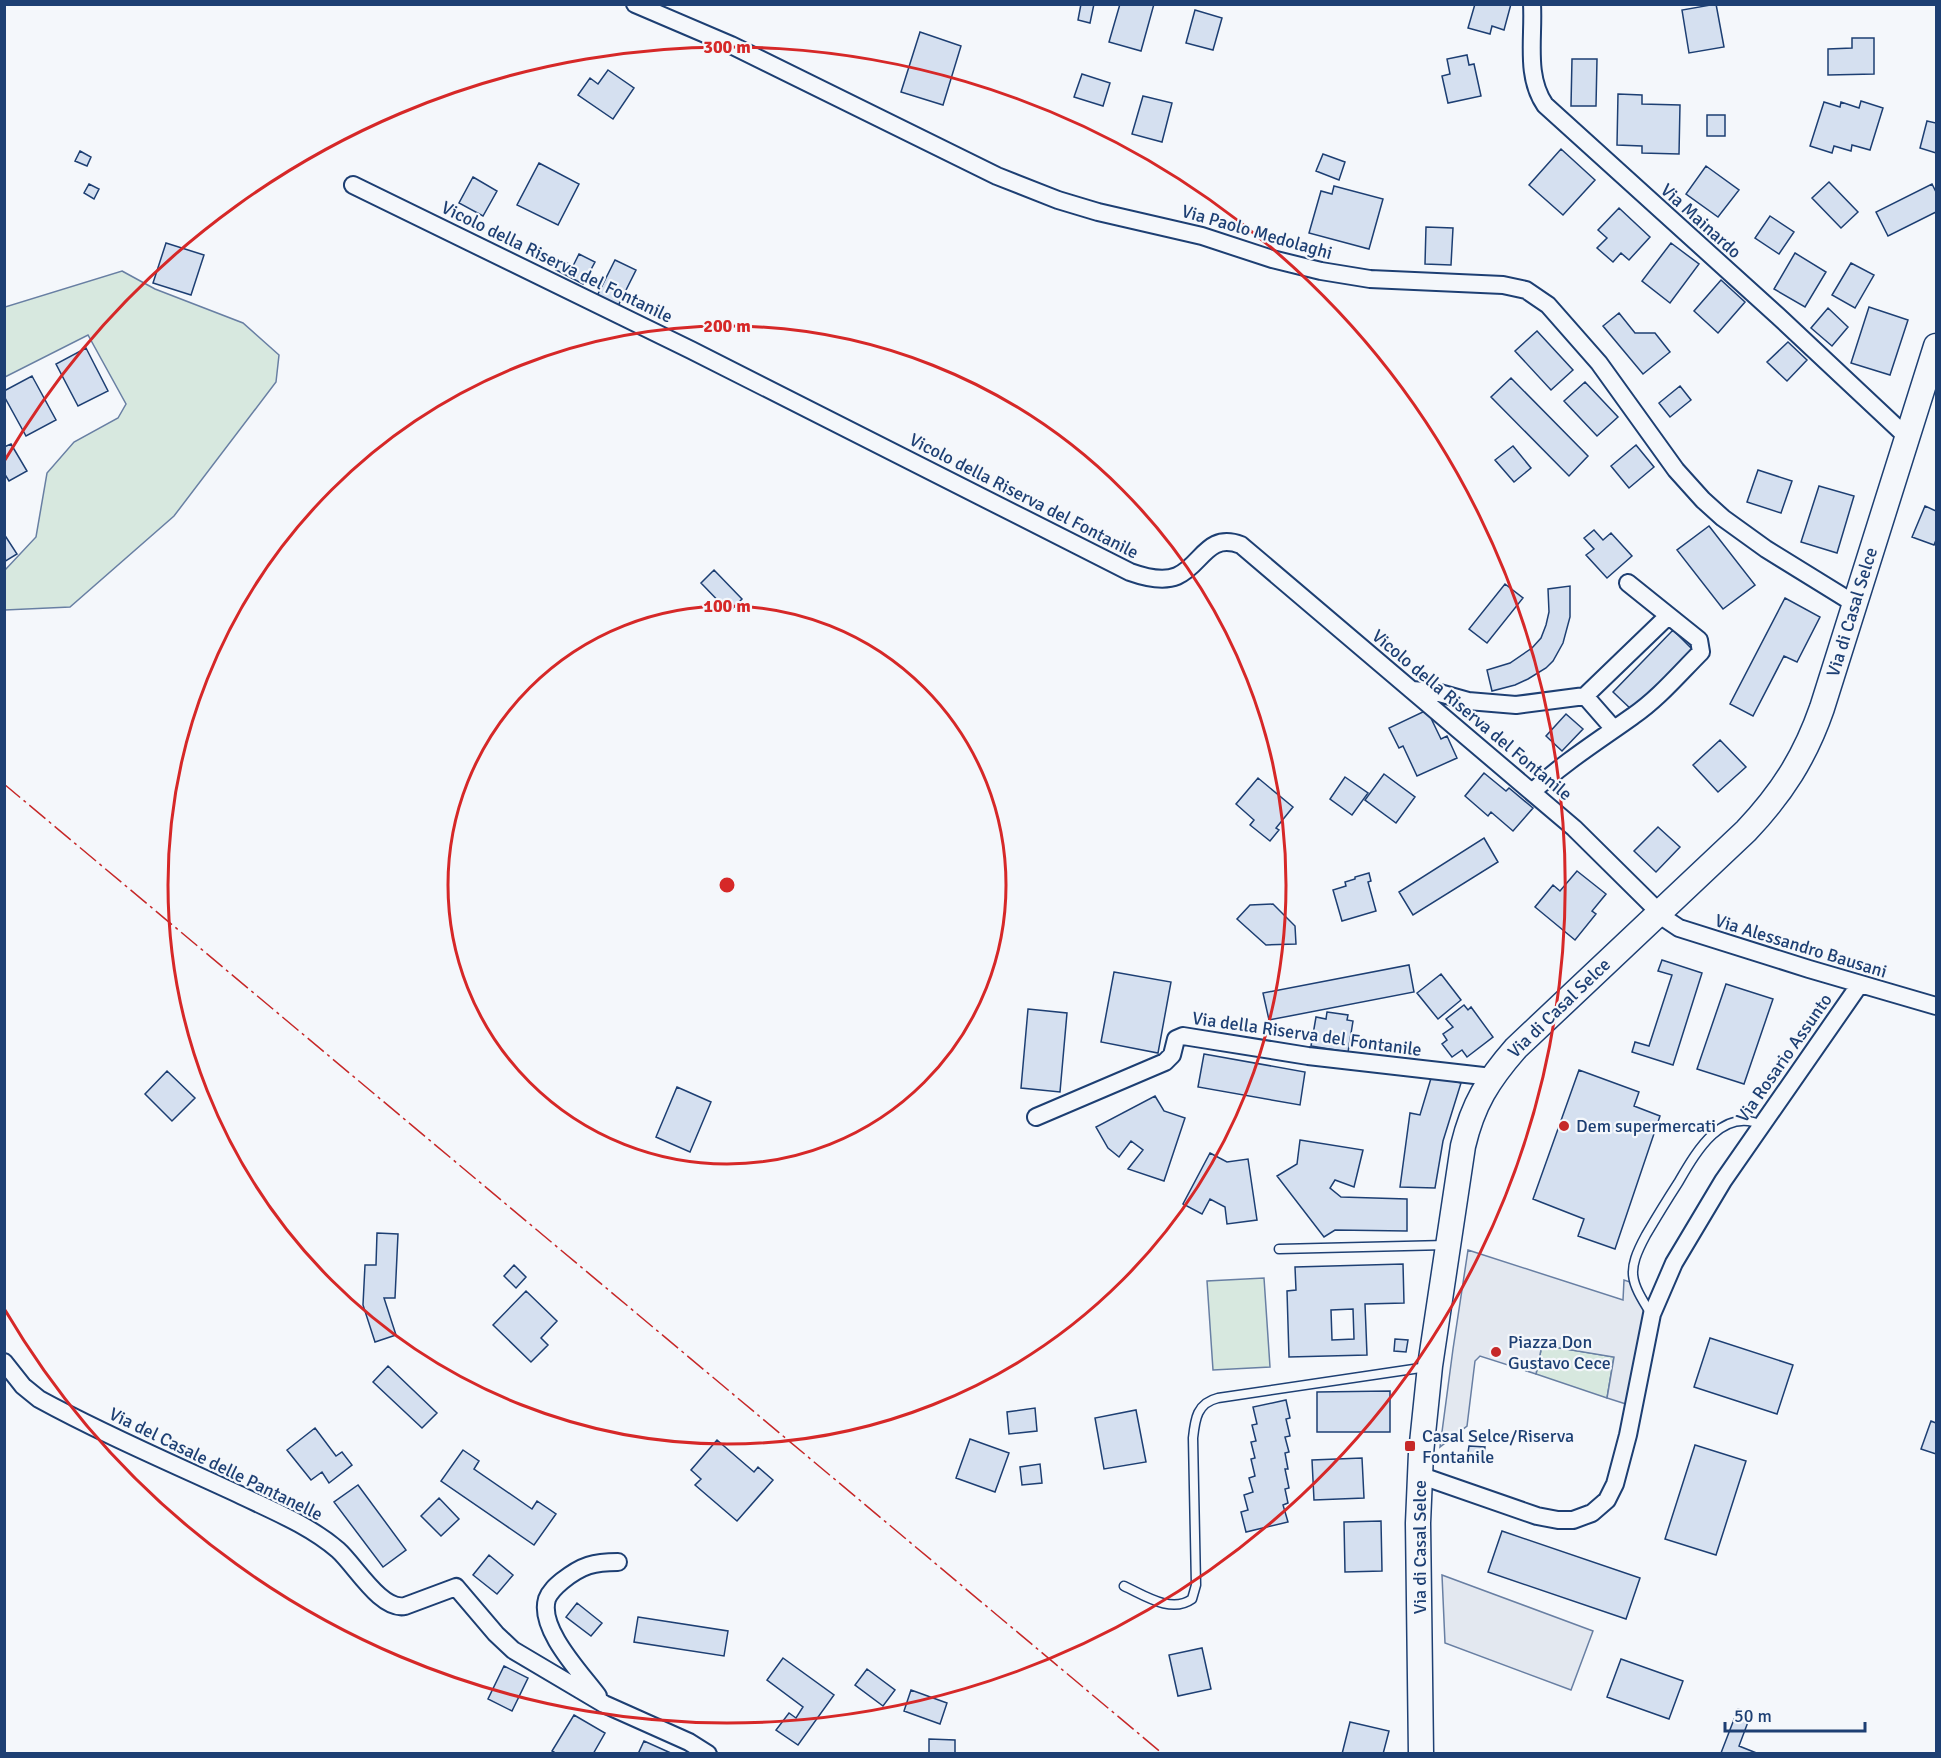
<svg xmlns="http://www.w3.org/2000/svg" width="1941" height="1758" viewBox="0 0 1941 1758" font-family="Signika,sans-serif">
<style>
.green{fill:#d7e8df;stroke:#687fa3;stroke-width:1.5}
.parking{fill:#e3e8f0;stroke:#687fa3;stroke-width:1.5}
.building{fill:#d5e0f0;stroke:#1d3f73;stroke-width:1.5;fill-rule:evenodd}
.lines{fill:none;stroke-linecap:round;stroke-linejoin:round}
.service-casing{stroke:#1d3f73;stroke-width:11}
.minor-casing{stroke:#1d3f73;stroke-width:20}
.secondary-casing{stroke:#1d3f73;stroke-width:27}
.service{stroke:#f4f7fb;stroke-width:8}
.minor{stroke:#f4f7fb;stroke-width:16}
.secondary{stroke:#f4f7fb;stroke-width:24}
.power{stroke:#c62828;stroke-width:1.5;stroke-dasharray:21 4.5 3 4.5;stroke-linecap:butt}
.ring{fill:none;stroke:#d62828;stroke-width:3}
.poi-dot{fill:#c62828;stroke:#f4f7fb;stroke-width:2}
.labels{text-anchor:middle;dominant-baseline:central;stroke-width:4.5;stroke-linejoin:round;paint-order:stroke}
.street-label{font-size:18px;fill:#1d3f73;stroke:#f4f7fb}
.poi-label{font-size:18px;fill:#1d3f73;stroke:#f4f7fb;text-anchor:start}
.centre{fill:#d62828;stroke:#f4f7fb;stroke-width:3}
.ring-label{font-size:18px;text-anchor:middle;font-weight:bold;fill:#d62828;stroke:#f4f7fb;stroke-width:4.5;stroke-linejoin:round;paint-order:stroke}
</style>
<rect width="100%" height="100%" fill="#f4f7fb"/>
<path class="green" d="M122,271L155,289L243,323L279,355L276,382L174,516L70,607L5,610V570L36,537L47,473L74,442L118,418L126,404L88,335L5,377V307Z
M1264,1278L1270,1367L1213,1370L1207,1281Z
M1542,1345L1614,1357L1607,1398L1536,1374Z"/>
<path class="parking" d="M1468,1250L1623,1300L1624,1280L1630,1282L1649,1314L1629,1405L1607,1398L1614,1357L1542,1345L1536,1374L1480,1356L1475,1361L1467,1426L1440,1447L1453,1349Z
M1442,1575L1593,1631L1571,1690L1445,1643Z"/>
<path class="building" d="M1081,4H1094L1090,23L1078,20Z
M1120,4H1154L1141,51L1109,42Z
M1475,4H1511L1504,30L1492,26L1490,34L1468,28Z
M1716,4L1724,47L1689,53L1682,10Z
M1195,10L1222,18L1213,50L1186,43Z
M920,32L961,46L943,105L901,92Z
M1852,38H1874V74L1828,75V49L1852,48Z
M1467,55L1469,65L1474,64L1481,96L1448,103L1442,76L1450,74L1447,59Z
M1572,59H1597L1596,106H1571Z
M608,70L634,88L613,119L578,95L590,78L598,84Z
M1082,74L1110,83L1103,106L1074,97Z
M1618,94L1642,95V104L1680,105L1679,154L1642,153V146L1617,145Z
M1143,96L1172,103L1162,142L1132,134Z
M1861,101L1883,108L1870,150L1852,145L1851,151L1834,146L1832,153L1810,146L1824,102L1840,107L1841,102L1859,108Z
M1707,115H1725V136H1707Z
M1927,121L1936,123V153L1920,148Z
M1561,149L1595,180L1563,215L1529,185Z
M80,151L91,157L87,166L75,161Z
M1323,154L1345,162L1339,180L1316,171Z
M539,163L579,184L558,225L517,205Z
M1706,166L1739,190L1718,217L1686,194Z
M473,177L497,191L483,216L459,203Z
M1829,182L1858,212L1841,228L1812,198Z
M89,184L99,189L94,199L84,193Z
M1932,184L1936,192V212L1888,236L1876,212Z
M1334,186L1383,199L1369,249L1309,233L1321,191L1332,194Z
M1619,208L1650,237L1629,260L1621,253L1613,262L1597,248L1607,238L1598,230Z
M1770,216L1794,232L1779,254L1755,238Z
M1426,227L1453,228L1451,265L1425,264Z
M166,243L204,255L191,295L153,283Z
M1671,243L1699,264L1670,303L1642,281Z
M1795,253L1826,272L1805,307L1774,289Z
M579,254L595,262L583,284L556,270L561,260L573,266Z
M615,260L636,270L618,306L597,296Z
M1851,263L1874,275L1855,308L1832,295Z
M1721,280L1745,302L1718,333L1694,311Z
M1869,307L1908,320L1890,375L1851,363Z
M1828,308L1848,327L1832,346L1811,328Z
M1619,313L1635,333H1655L1670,352L1643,374L1603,326Z
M1537,331L1573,370L1551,390L1515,351Z
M1788,342L1807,360L1787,381L1767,362Z
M86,348L108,391L78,406L56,364Z
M32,376L56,420L26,436L4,396V391Z
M1511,378L1588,456L1569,476L1491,397Z
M1585,382L1618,417L1597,436L1564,401Z
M1680,386L1691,400L1670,417L1659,403Z
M11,444L27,471L9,481L4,473V447Z
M1636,445L1654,467L1629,488L1611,466Z
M1513,446L1531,468L1514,482L1495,460Z
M1758,470L1792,481L1781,513L1747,502Z
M1819,486L1854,496L1837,553L1801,542Z
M1925,506L1936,511V540L1934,545L1912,537Z
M1709,526L1755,585L1723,609L1677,550Z
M1594,530L1603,540L1611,533L1632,556L1607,578L1586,555L1594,549L1584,538Z
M4,534L17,554L4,562Z
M714,570L742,599L729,612L701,583Z
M1505,584L1523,598L1487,643L1469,629Z
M1570,586V617L1563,643L1553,661L1546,668L1528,679L1515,685L1492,691L1487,670L1510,663L1532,648L1541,638L1546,625L1549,612L1548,589Z
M1785,598L1820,617L1797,662L1784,656L1753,716L1730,704Z
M1673,630L1693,650L1633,711L1613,692Z
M1427,710L1441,739L1447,736L1457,758L1417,776L1403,746L1399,748L1389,728Z
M1566,714L1583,729L1562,751L1546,736Z
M1720,740L1746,767L1718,792L1693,765Z
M1484,773L1506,791L1509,788L1533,808L1513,831L1491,812L1488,816L1465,796Z
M1384,774L1415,797L1396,823L1365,800Z
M1345,777L1368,793L1352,815L1330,799Z
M1258,778L1293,807L1276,828L1279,830L1270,841L1250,825L1254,820L1236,804Z
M1658,827L1680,847L1656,872L1634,851Z
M1484,838L1498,862L1413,915L1399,892Z
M1577,871L1606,894L1592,911L1596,914L1575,940L1535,907L1553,885L1560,891Z
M1369,873L1371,881L1368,882L1376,911L1342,921L1333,890L1346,886L1345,882L1355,879V877Z
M1273,904L1295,926L1296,944L1266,945L1237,919L1250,905Z
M1662,960L1702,973L1673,1065L1632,1052L1635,1042L1649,1046L1672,975L1658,971Z
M1409,965L1414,992L1269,1020L1263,993Z
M1114,972L1171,982L1158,1053L1101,1042Z
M1441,974L1461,1000L1438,1019L1417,993Z
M1726,984L1773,999L1744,1084L1697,1069Z
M1464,1005L1468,1010L1471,1007L1493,1037L1467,1057L1462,1050L1452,1057L1442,1044L1447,1040L1443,1034L1453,1027L1446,1019Z
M1028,1009L1067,1013L1060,1092L1021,1088Z
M1327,1012L1348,1015L1347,1020L1353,1021L1348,1052L1311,1046L1316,1017L1326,1019Z
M1204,1054L1305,1072L1300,1105L1198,1087Z
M1579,1070L1639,1092L1634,1106L1660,1116L1615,1249L1578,1236L1584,1219L1533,1199Z
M167,1071L195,1098L172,1121L145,1094Z
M1432,1075L1461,1083L1443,1141L1435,1188L1400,1187L1410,1113L1420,1115Z
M677,1087L711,1102L690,1152L656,1137Z
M1155,1096L1164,1111L1185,1118L1164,1181L1128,1169L1143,1150L1131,1141L1119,1157L1108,1148L1096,1127Z
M1300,1140L1363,1150L1354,1187L1335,1180L1330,1188L1341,1197L1407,1199V1231L1335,1230L1324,1237L1277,1176L1297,1164Z
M1210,1153L1227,1162L1248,1159L1257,1220L1227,1224L1225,1207L1210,1199L1202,1214L1183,1204Z
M377,1233L398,1234L395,1298H384L396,1335L375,1342L363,1305L365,1265H376Z
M1403,1264L1404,1303L1365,1304L1367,1355L1289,1357L1287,1291L1296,1290L1295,1267ZM1353,1309L1354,1339L1332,1340L1331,1310Z
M514,1265L526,1277L516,1288L504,1276Z
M526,1291L557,1321L541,1338L548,1345L531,1362L493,1325Z
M1710,1338L1793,1365L1777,1414L1694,1387Z
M1395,1339L1408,1340L1406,1352L1394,1351Z
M388,1366L437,1413L422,1428L373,1382Z
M1390,1391V1432H1317V1392Z
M1286,1400L1290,1418L1286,1419L1290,1436L1285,1437L1289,1452L1285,1453L1288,1469H1285L1289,1488L1285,1489L1288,1503L1283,1505L1288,1522L1246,1532L1241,1512L1248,1510L1244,1495L1253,1492L1249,1478L1255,1476L1251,1459L1255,1458L1251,1442L1256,1441L1252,1425L1257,1424L1253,1407Z
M1035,1408L1037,1431L1009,1434L1007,1412Z
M1136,1410L1146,1462L1104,1469L1095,1418Z
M1931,1421L1936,1423V1454L1921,1449Z
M315,1428L336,1456L342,1452L352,1465L329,1483L322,1472L311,1480L287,1450Z
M970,1439L1009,1453L995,1492L956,1478Z
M717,1440L754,1472L758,1467L773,1480L737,1521L695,1485L701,1479L691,1470Z
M1695,1445L1746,1461L1716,1555L1665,1539Z
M1469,1446L1485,1447L1483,1460L1467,1459Z
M463,1450L479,1461L474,1469L532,1509L537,1501L556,1514L534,1545L441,1481Z
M1362,1458L1364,1498L1314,1500L1312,1460Z
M1040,1464L1042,1483L1022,1485L1020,1467Z
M358,1485L406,1550L383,1567L334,1502Z
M439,1498L459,1519L441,1536L421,1516Z
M1381,1521L1382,1571L1345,1572L1344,1522Z
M1502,1531L1640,1578L1626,1619L1488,1572Z
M489,1555L513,1575L497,1594L473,1575Z
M577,1603L602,1623L591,1636L566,1617Z
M638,1617L728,1631L724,1656L634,1642Z
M1202,1648L1211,1689L1178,1696L1169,1655Z
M783,1658L834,1695L798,1745L776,1730L789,1713L796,1718L803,1707L767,1680Z
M1621,1659L1683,1681L1669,1719L1607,1697Z
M504,1666L528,1678L512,1711L488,1699Z
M867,1669L895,1690L883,1706L855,1685Z
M911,1690L947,1703L940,1724L904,1711Z
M1738,1709L1751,1714L1739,1746L1759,1754L1721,1753Z
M574,1715L605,1733L593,1754H557L552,1751Z
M1350,1722L1389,1731L1383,1754H1342Z
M929,1739L955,1740V1754H929Z
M644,1741L673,1754H638Z"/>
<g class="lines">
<defs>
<path id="service" d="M1279,1249L1446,1245
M1651,1314C1630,1280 1626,1272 1646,1235C1656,1218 1667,1200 1678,1183C1695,1154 1721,1106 1762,1125
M1124,1586C1144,1595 1171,1614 1192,1599L1196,1585L1193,1438C1195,1419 1197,1403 1218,1398L1427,1367"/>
<path id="minor" d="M635,4L731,45L997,176L1058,200L1098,212L1202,236L1272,259L1321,271L1370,279L1503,285L1526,290L1548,305L1599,363L1676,470L1703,500L1723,518L1766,549L1855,604
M1532,4C1534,38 1525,76 1545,105L1778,316L1907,437
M353,185L691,350L1130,572C1144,577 1163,582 1177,576C1202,565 1207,532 1241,545L1574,828L1667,920L1679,928L1809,969L1936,1006
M1412,690L1436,692L1468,701L1516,705L1585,696L1613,728
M1585,696L1668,616
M1532,792C1563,763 1598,741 1633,716C1658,699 1679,674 1701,652L1699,640L1628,583
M1036,1117L1165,1062L1172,1055L1176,1039L1183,1036L1308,1056L1492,1077
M4,1362L23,1386L39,1399C103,1434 171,1463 238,1494C271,1510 309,1525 338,1550C355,1565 381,1611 405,1606L456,1587L496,1634L513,1650L604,1704L689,1742L708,1754
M1419,1475L1537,1516L1558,1520H1573L1592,1513L1607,1500L1615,1484L1628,1435L1652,1314L1674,1263L1723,1181L1860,984
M598,1696C581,1673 538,1629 547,1599C550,1591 556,1586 562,1581C582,1565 594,1562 618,1562"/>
<path id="secondary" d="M1421,1754L1418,1523L1421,1453L1430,1366L1463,1146C1473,1104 1488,1080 1516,1048L1746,831C1782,793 1805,757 1822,708L1936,346"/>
</defs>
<use href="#service" class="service-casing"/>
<use href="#minor" class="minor-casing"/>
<use href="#secondary" class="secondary-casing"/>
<use href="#service" class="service"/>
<use href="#minor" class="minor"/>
<use href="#secondary" class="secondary"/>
<path class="power" d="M4,784L1163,1754"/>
</g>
<g class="ring">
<circle cx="727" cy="885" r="279"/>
<circle cx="727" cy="885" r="559"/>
<path d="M5 460A838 838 0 1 1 5 1310"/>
</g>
<g class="poi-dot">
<circle cx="1564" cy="1126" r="6"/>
<circle cx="1496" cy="1352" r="6"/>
<rect x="1404" y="1440" width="12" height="12" rx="3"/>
</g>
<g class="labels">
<g class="street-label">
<text transform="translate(1701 221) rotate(42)">Via Mainardo</text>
<text transform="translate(1257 232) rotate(16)">Via Paolo Medolaghi</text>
<text transform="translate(557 262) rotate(26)">Vicolo della Riserva del Fontanile</text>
<text transform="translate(1024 496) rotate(27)">Vicolo della Riserva del Fontanile</text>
<text transform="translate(1852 612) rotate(-73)">Via di Casal Selce</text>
<text transform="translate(1472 715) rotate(40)">Vicolo della Riserva del Fontanile</text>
<text transform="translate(1801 946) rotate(17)">Via Alessandro Bausani</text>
<text transform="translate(1559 1008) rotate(-44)">Via di Casal Selce</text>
<text transform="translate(1307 1034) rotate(8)">Via della Riserva del Fontanile</text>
<text transform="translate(1784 1058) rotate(-55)">Via Rosario Assunto</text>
<text transform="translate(216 1464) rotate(26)">Via del Casale delle Pantanelle</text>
<text transform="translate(1420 1547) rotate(-90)">Via di Casal Selce</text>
</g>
<g class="poi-label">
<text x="1576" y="1126">Dem supermercati</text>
<text x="1508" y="1342">Piazza Don<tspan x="1508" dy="21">Gustavo Cece</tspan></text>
<text x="1422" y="1436">Casal Selce/Riserva<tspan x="1422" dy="21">Fontanile</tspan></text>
</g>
</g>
<circle cx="727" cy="885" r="9" class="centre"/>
<g class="ring-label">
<text x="727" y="53">300 m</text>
<text x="727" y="332">200 m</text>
<text x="727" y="612">100 m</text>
</g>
<rect width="1941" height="1758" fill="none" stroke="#1d3f73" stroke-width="12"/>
<path d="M1725 1722v9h140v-9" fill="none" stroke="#1d3f73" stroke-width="3"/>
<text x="1734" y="1722" font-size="18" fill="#1d3f73" stroke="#f4f7fb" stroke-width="4.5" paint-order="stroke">50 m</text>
</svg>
